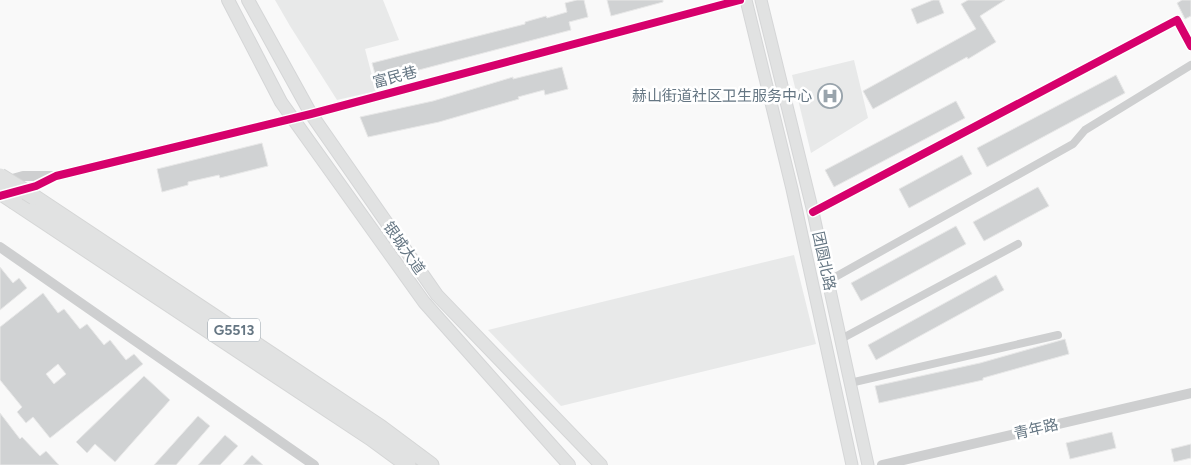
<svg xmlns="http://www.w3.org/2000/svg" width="1191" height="465" viewBox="0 0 1191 465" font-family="Figtree,'Noto Sans SC',sans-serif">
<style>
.built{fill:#e8e9e9}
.building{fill:#d0d2d3;stroke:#e8e8e8;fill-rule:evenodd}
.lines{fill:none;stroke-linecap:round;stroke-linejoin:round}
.secondary-casing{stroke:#d5d6d7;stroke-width:13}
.primary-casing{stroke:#d5d6d7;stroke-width:14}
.motorway-casing{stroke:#d5d6d6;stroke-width:17}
.minor{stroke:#cecfd0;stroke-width:8}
.tertiary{stroke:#cecfd0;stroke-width:10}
.secondary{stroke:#e1e2e2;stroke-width:11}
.primary{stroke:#e1e2e2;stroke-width:12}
.motorway{stroke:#e1e2e2;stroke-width:15}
.motorway-bridge-casing{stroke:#d5d6d6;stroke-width:17;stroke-linecap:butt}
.motorway-bridge{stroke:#e1e2e2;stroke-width:15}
.cycleway-casing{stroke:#fff;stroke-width:11}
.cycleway{stroke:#d6006c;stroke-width:8}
.labels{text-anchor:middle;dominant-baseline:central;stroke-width:5;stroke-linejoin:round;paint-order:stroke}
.shield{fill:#fff;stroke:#939fa8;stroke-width:1}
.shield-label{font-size:14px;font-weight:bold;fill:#657683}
.street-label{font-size:15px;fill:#657683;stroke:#fff}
.poi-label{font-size:15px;fill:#657683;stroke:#fff;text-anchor:end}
</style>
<rect width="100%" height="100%" fill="#f9f9f9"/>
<path class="built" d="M275,0H383L399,40L365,49L376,91L337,100L290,26Z
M854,60L868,118L811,153L792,75Z
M794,255L816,344L561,406L488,330Z"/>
<path class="building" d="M577,0H584L588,17L569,22L571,30L377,81L372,63L525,24V22L546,16L547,18L567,12L565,3Z
M607,0H663V2L611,16Z
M933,0H939L944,13L917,24L911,9Z
M968,0H1005L980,16L996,42L968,59L967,57L873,109L863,91L976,29L961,4Z
M1182,0H1191V16L1185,19L1177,3Z
M562,67L568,89L545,95L544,90L518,97L519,99L439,122L368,137L360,117L433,101L513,77V79Z
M1116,75L1125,93L987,167L977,148Z
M956,101L965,118L834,187L825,170Z
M262,143L268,166L220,178L219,175L188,182V185L162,192L157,169Z
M962,155L972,174L909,208L899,189Z
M1038,187L1049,206L984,241L973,222Z
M956,226L966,244L861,301L851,283Z
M0,267L13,283L19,278L27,288L0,310Z
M996,275L1004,290L876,360L868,345Z
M43,293L58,313L64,309L80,329L87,324L104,345L110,340L126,360L134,354L143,364L50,438L33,417L26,423L17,412L22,407L0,380V327ZM58,364L66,374L54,384L46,374Z
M1065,339L1069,354L983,378V380L879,403L875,386L980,363Z
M144,376L170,400L115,462L95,444L87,453L76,442Z
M0,413L20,439L22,437L40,456L46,451L59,465H0Z
M198,416L210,426L176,465H154Z
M1112,432L1116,448L1070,459L1066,443Z
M225,435L238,446L220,465H198Z
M1191,444V458L1174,462L1171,449Z
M252,455L263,465H243Z"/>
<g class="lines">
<defs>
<path id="secondary" d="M746,0L792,189L852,465
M761,0L813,212L868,465"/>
<path id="primary" d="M228,0L281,102L424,302L569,465
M248,0L311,114L437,295L601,465"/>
<path id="motorway" d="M34,197L380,427L431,465
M15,202L371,438L408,465"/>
</defs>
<use href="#secondary" class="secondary-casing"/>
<use href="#primary" class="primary-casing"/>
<use href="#motorway" class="motorway-casing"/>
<path class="minor" d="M813,212L1177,20L1191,46
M828,281L1073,144L1085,130L1191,65
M841,339L1018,244
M850,383L1058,335"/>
<path class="tertiary" d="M5,181L23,176H53
M19,191L36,186L56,176L311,114L740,0
M0,247L314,465
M882,465L1191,393"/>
<use href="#secondary" class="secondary"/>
<use href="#primary" class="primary"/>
<use href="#motorway" class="motorway"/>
<defs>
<path id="motorway-bridge" d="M0,176L34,197
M0,192L15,202"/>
</defs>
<use href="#motorway-bridge" class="motorway-bridge-casing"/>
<use href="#motorway-bridge" class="motorway-bridge"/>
<defs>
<path id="cycleway" d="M0,196L36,186L56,176L311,114L740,0
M813,212L1177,20L1191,46"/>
</defs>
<use href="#cycleway" class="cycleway-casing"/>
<use href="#cycleway" class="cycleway"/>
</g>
<defs>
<symbol id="hospital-ring" viewBox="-11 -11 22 22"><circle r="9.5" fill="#fff" stroke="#99a4ac" stroke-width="1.5"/><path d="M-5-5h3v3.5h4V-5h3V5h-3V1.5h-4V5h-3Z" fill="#99a4ac"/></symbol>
</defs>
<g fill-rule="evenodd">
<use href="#hospital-ring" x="816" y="82" width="28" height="28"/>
</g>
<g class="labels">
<rect class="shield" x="208" y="318.5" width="52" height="23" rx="4"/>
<g class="shield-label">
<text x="234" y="330">G5513</text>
</g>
<g class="street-label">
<text transform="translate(395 77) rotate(-15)">富民巷</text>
<text transform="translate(404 248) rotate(55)">银城大道</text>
<text transform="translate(824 261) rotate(78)">团圆北路</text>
<text transform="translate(1036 429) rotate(-13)">青年路</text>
</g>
<g class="poi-label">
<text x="812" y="96">赫山街道社区卫生服务中心</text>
</g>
</g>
</svg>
